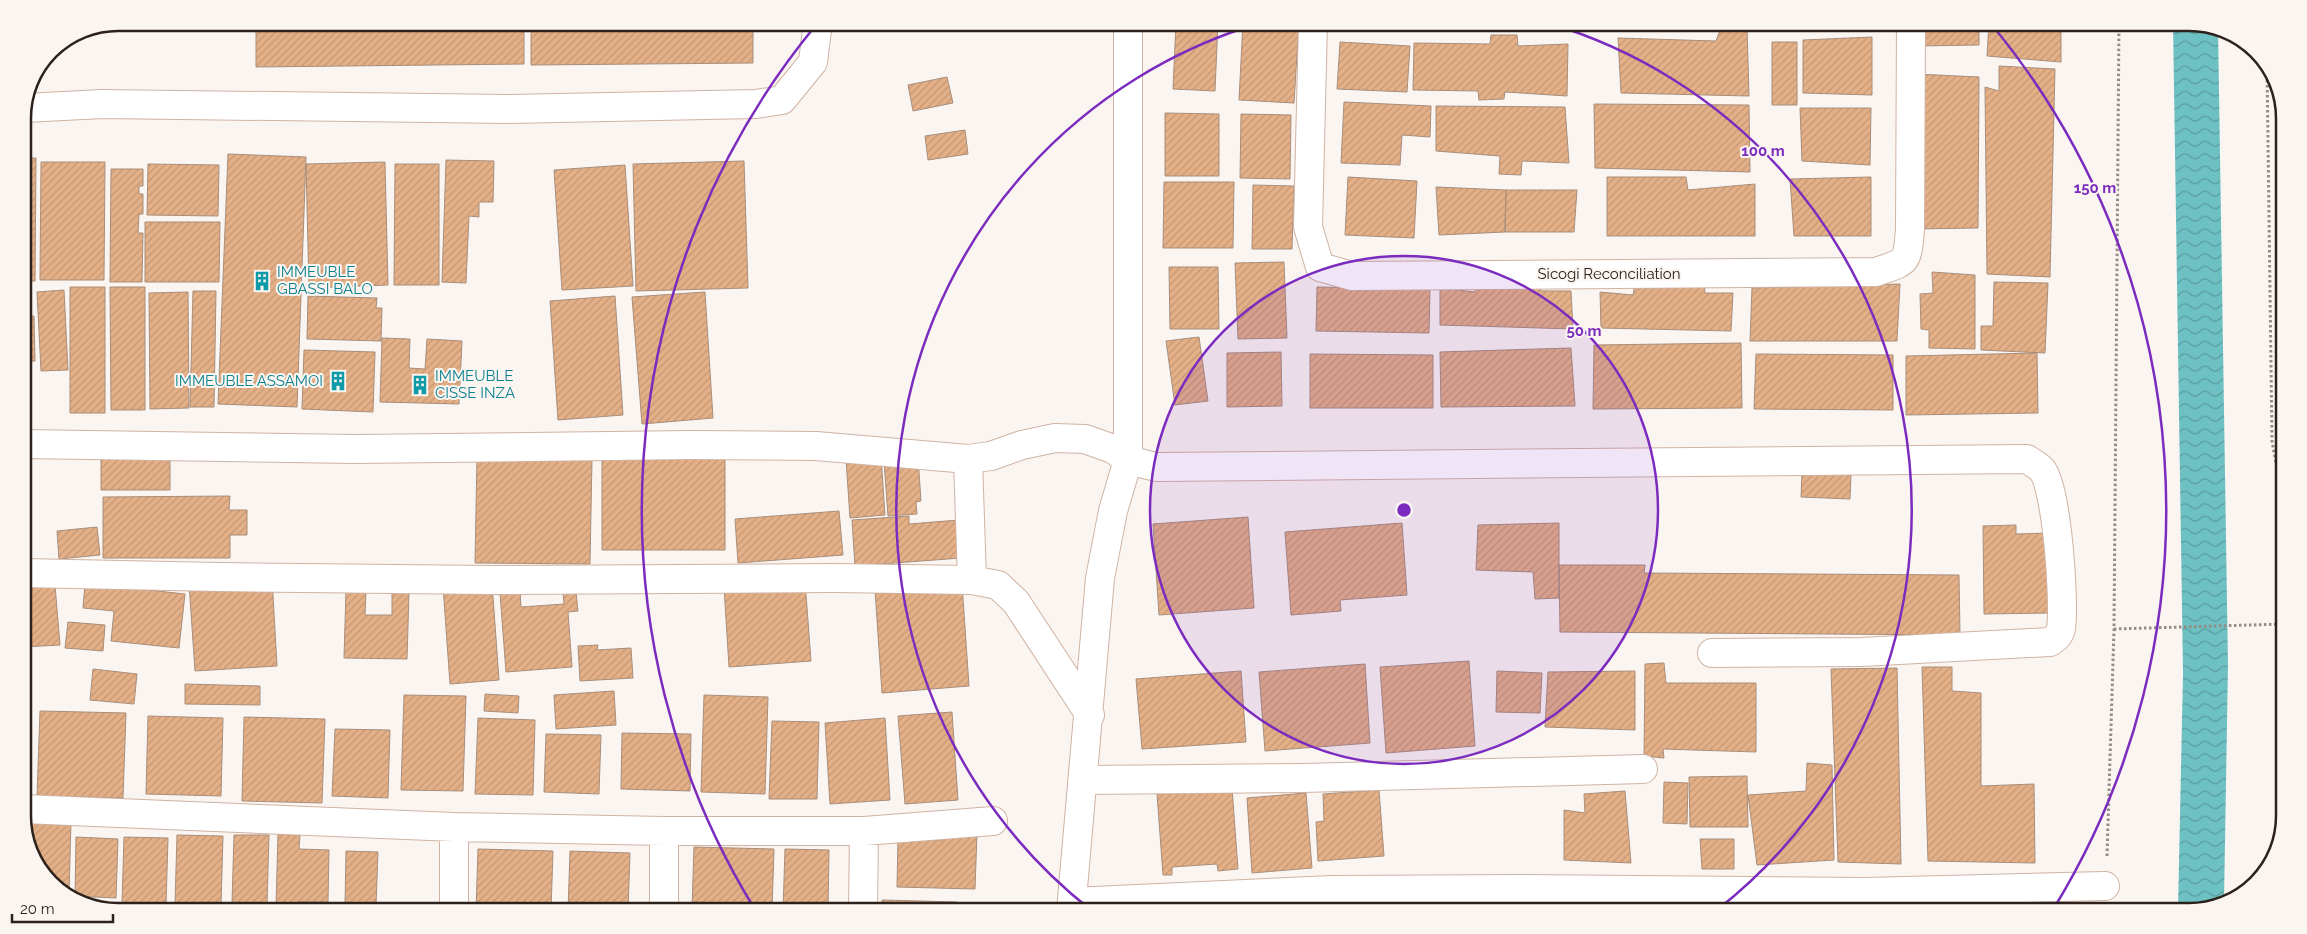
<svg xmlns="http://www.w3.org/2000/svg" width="2307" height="934" viewBox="0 0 2307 934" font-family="Raleway,sans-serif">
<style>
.water{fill:url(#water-waves)}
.building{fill:url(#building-hatch);stroke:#a88e7b}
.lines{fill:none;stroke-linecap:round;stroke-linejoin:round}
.street-casing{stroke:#d0b3a2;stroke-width:30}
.path{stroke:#948b86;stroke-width:3;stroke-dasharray:2.5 2.5;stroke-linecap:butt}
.street{stroke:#fff;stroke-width:28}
.ring{fill:none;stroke:#7b2cbf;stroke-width:2.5}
.labels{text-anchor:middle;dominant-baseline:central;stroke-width:4;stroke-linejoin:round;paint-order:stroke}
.culture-label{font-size:15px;fill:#0d838f;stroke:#fbf5f1;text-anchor:start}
.street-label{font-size:15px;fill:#2d221b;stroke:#fbf5f1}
.rim{fill:none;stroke:#2d221b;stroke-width:2.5}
.centre{fill:#7b2cbf;stroke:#fbf5f1;stroke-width:2.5}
.ring-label{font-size:15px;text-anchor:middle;font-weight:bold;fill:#7b2cbf;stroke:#fbf5f1;stroke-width:4;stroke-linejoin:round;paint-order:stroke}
</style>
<defs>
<pattern id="water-waves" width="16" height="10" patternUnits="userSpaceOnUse" patternTransform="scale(1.25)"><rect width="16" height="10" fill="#6ec1c3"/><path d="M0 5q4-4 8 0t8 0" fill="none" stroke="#5b9c9e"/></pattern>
<pattern id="building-hatch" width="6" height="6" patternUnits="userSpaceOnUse" patternTransform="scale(1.25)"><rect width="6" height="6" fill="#e4b087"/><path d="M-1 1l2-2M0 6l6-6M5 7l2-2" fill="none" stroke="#c49774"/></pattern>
</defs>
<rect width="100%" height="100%" fill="#fbf5f1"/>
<path class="water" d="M2173,23H2189L2218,28L2228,665L2224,901L2189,911H2178L2183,673Z"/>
<path class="building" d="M256,22H524V64L256,67Z
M531,22H753V63L531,65Z
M1176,22H1218L1215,91L1173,89Z
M1243,22H1299L1294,103L1239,100Z
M1863,22H1896V29L1864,31Z
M1917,22H1979V45L1917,46Z
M1989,22H2061V62L1987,56Z
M1722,25L1747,26L1749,96L1621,93L1618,38L1716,41Z
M1491,35H1517L1518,46L1568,44L1567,96L1505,92L1504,99L1479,100L1478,91L1413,90L1414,43L1490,44Z
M1872,37V95L1803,93V40Z
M1340,42L1410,46L1407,92L1337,89Z
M1772,42H1797V105H1772Z
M1999,66L2055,69L2050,277L1987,274L1985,87L1999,91Z
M1916,74L1979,77L1978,228L1915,229Z
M947,77L953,103L913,111L908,85Z
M1344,102L1431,106L1430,137L1402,135L1400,165L1341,163Z
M1594,104L1749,105L1750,172L1595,168Z
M1436,106L1565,107L1569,163L1522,161L1521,175L1499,174L1500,156L1436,151Z
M1800,108H1871L1870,165L1802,161Z
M1165,113L1219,114V176H1165Z
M1241,114L1291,115L1290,179L1240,178Z
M965,130L968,154L928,160L925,136Z
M228,154L306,157L297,407L218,404Z
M23,158H36L35,281H23Z
M446,160L494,161L493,202H479V217L469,216L466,283L442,282Z
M744,161L748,288L636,291L633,164Z
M41,162H105L104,280H40Z
M385,162L388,285L309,288L306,164Z
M148,164L219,165L218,216L147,215Z
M395,164H439V285H394Z
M625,165L633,286L562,290L554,170Z
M111,169H143V186H139V194H143V214H139L138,233H143L142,282H110Z
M1348,177L1417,181L1414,238L1345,235Z
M1607,177H1686L1688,190L1755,184V236H1607Z
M1871,177V236H1794L1790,179Z
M1164,182H1234L1233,248H1163Z
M1253,185L1294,186L1292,249H1252Z
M1436,187L1506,190L1505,232L1439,235Z
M1506,190H1577L1574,232H1505Z
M145,222H220L219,282H145Z
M1284,262L1287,338L1238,339L1235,263Z
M1169,267H1218L1219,329H1170Z
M1932,272L1975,275V349L1929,348V330L1921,329L1920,294L1933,293Z
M1539,279L1541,291H1571L1573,329L1440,325V288L1475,292L1477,280Z
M1704,282L1705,293H1733L1731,331L1601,328L1600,292L1633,295L1635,284Z
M1994,282L2048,283L2045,353L1981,350V326H1993Z
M1900,284L1897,341H1750L1752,288Z
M70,287H105V413H70Z
M110,287H145V410H111Z
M1317,287L1430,289L1429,333L1316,331Z
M64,290L68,370L41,371L37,292Z
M193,291H216L214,407H190Z
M188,292L189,408L150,409L149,293Z
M705,292L713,418L642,424L632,297Z
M308,296L377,298L376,308H382L381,341L307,339Z
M615,296L623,415L558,420L550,301Z
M23,316H34L35,361H23Z
M1199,337L1208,401L1175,405L1166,341Z
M382,338L410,339L409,368L425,369L427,339L462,341L459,404L380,402Z
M1741,343L1742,408L1593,409L1594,345Z
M1571,348L1575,406L1441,407L1440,352Z
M304,350L375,352L373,412L302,409Z
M1281,352L1282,406L1227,407V353Z
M2037,353L2038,413L1906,415V356Z
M1310,354L1433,355V408H1310Z
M1756,354L1893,355V410L1754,409Z
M602,451H725V550H602Z
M170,456V490H101V457Z
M881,456L885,515L850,518L846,459Z
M477,457L592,459L590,564L475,563Z
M918,458L921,501L916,502L917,514L888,516L884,461Z
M1802,473L1851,475L1850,499L1801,497Z
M230,496L229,510H247V535H230V558H103V497Z
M839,511L843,555L738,563L735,519Z
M909,516V524L959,520L961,558L855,566L852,520Z
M1248,517L1254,608L1159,615L1153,524Z
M1402,523L1407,595L1340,600L1341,611L1291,615L1285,532Z
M1559,523V598L1535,599L1533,572L1476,570L1478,525Z
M2016,525V534L2049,533L2050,613L1984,614L1983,526Z
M97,527L100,555L59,559L57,531Z
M1559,565H1645L1644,573L1959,575L1960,635L1560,632Z
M54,573L60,645L23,647V575Z
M272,578L277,666L195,671L189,583Z
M805,581L811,661L729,667L724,587Z
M85,583L185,594L179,648L111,641L114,611L83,608Z
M492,583L499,680L450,684L443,586Z
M962,584L969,686L882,693L875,590Z
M346,590H366L365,615H392V593H409L407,659L344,658Z
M520,591L521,607L564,604L563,593L576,592L578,611L568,612L572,667L506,672L500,593Z
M68,622L105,625L103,651L65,648Z
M598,645L597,650L631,648L633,678L580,681L578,646Z
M1469,661L1475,746L1386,753L1380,667Z
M1664,663L1666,683H1756V752L1663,749L1664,758L1644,756L1645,664Z
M1365,664L1370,743L1265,751L1259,672Z
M1922,667H1952V691L1981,693V786L2034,784L2035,863L1928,861Z
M1897,668L1901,864L1838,862L1831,669Z
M93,669L137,674L134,704L90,700Z
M1241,671L1246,742L1142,749L1136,679Z
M1497,671L1542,673L1540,713L1496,712Z
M1635,671V730L1545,727L1548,672Z
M185,684L260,686V705L185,704Z
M614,691L616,725L556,729L554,695Z
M485,694L519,696L518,713L484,711Z
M404,695L466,696L463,791L401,790Z
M704,695L768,697L765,794L701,792Z
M40,711L126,713L123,798L37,796Z
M952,712L958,800L905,804L898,716Z
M148,716L223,718L221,796L146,794Z
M244,717L325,719L322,803L242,801Z
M478,718L535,720L533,795L475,794Z
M885,718L890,800L830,804L825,723Z
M772,721L819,722L817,799H769Z
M335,729L390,730L388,798L332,796Z
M622,733L691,734L690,791L621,789Z
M546,734L601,735L599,794L544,792Z
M1807,763L1832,765L1834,860L1757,865L1748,795L1806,791Z
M1747,776L1748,827H1690L1689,777Z
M1664,782L1688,783L1687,824L1663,823Z
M1232,788L1238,869L1218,871L1217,864L1172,867V875H1163L1157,794Z
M1379,790L1384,856L1318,861L1316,822L1324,821L1323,794Z
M1625,791L1631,863L1564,860V810L1585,813L1584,794Z
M1306,793L1312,868L1252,873L1247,798Z
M71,821L69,894L42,874L23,822Z
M943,832L977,833L975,889L897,887L898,839L943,840Z
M278,834L300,835L299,849L329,850L328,902H298L297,907H276Z
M177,835L223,836L221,905L175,904Z
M234,835H269L267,904L232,903Z
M76,837L118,839L116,898L75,896Z
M124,837L168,838L166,905L122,904Z
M1700,839H1734V869H1702Z
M694,847L774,849L772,911L692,909Z
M478,849L553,851L551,911H476Z
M785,849L829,850L828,911H783Z
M346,851L378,852L376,906L345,905Z
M570,851L630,853L628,911H568Z
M882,900L957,902V911H882Z
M353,909L401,910V911H352Z"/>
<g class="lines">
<defs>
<path id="street" d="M1313,22L1308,227L1320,267L1352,276L1876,272C1908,261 1907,264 1910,229L1911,22
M25,108L102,104L509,109L756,104L782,100L813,62L818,22
M23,444L356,449L690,445L816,446L968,459L991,456L1022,445L1055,438L1085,439L1113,449L1128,460L1156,467L2027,459C2031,462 2039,466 2042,470C2057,487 2065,604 2061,628C2060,635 2056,638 2050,642L1862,652L1712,653
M968,459L972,580
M23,573L219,577L490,580L833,578L972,580L998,585L1016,602L1090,715
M1084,780L1303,778L1643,769
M23,809L454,827L664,831H864L993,821
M664,831V911
M1072,902L1332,890L1519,889L1865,892L2105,886
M454,911V827
M863,911L864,831
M1071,911L1100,578L1113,511L1128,460V22"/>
</defs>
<use href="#street" class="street-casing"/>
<path class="path" d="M2267,65L2272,441L2284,508
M2114,629L2284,624
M2107,856L2114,629L2119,22"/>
<use href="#street" class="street"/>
</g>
<circle cx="1404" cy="510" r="254" fill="#7b2cbf" fill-opacity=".12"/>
<g class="ring">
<circle cx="1404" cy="510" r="254"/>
<path d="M1091 910A508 508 0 0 1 1260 23M1548 23A508 508 0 0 1 1717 910"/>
<path d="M754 908A762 762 0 0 1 816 25M1992 25A762 762 0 0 1 2054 908"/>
</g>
<defs>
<symbol id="building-bare" viewBox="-9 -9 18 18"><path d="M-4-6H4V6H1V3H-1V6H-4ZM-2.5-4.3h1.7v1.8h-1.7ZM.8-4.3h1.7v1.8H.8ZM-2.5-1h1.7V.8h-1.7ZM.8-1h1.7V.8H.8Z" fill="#0f9aa8" stroke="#fbf5f1" stroke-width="2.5" paint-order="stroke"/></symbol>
</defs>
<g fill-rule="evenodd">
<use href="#building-bare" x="248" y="267" width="28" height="28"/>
<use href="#building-bare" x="324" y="367" width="28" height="28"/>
<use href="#building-bare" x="406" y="371" width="28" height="28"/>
</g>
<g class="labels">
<g class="culture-label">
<text x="277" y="272">IMMEUBLE<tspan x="277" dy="17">GBASSI BALO</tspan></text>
<text x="435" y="376">IMMEUBLE<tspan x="435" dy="17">CISSE INZA</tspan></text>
<text x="323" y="381" text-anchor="end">IMMEUBLE ASSAMOI</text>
</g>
<g class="street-label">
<text x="1609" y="274">Sicogi Reconciliation</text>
</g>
</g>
<path d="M0 0H2307V934H0ZM118 31H2189A87 87 0 0 1 2276 118V816A87 87 0 0 1 2189 903H118A87 87 0 0 1 31 816V118A87 87 0 0 1 118 31Z" fill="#fbf5f1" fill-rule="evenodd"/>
<path class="rim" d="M118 31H2189A87 87 0 0 1 2276 118V816A87 87 0 0 1 2189 903H118A87 87 0 0 1 31 816V118A87 87 0 0 1 118 31Z"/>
<circle cx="1404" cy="510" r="8" class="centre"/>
<g class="ring-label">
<text x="1763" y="156">100 m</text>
<text x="2095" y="193">150 m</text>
<text x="1584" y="336">50 m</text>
</g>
<path d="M12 914v8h101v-8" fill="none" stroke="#2d221b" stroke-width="2.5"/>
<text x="20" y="914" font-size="15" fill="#2d221b" stroke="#fbf5f1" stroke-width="4" paint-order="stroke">20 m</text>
</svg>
